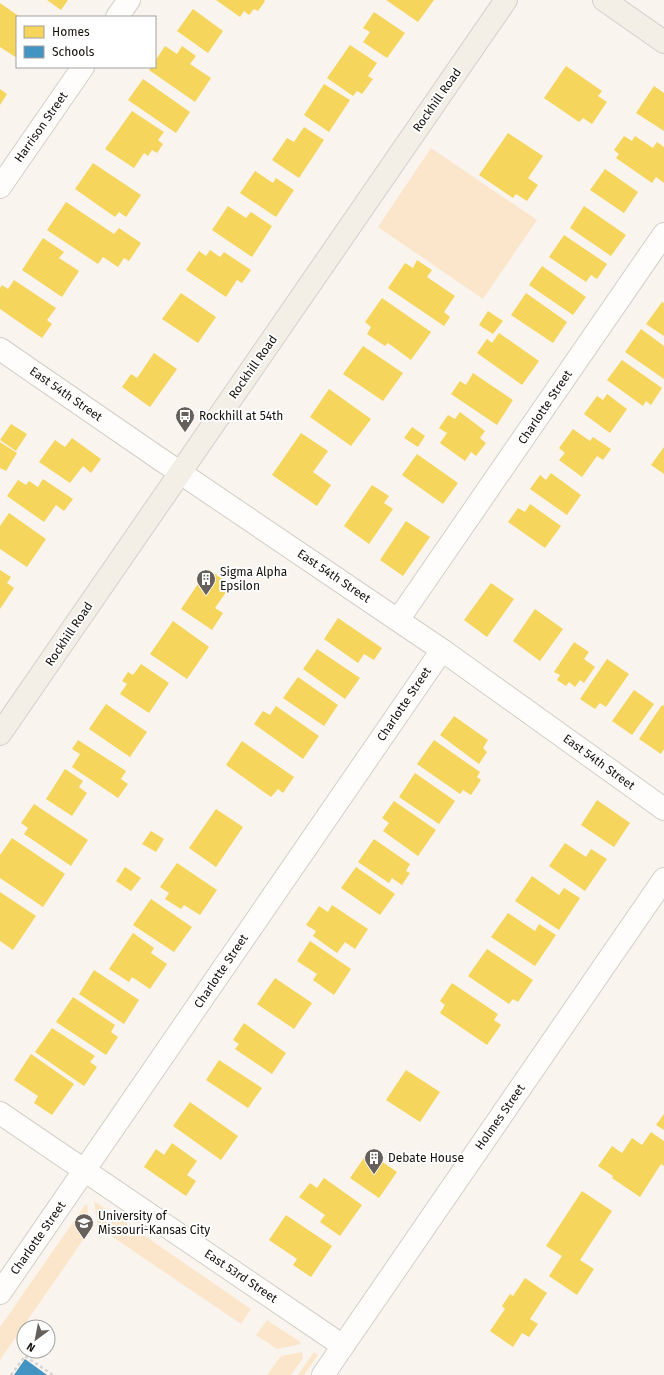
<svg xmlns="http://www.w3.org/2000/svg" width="664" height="1375" viewBox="0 0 664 1375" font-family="'Fira Sans',sans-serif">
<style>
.green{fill:#fce6cb}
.homes{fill:#f6d55c}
.schools{fill:#4393c3}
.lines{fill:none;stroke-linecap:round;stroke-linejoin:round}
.minor-casing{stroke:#d3cec8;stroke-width:24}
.major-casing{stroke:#d2d0cd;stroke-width:24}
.path{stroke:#d5d4d2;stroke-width:2.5;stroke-dasharray:3 3;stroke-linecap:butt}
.minor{stroke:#fefdfc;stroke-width:22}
.major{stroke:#f3eee6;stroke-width:22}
.labels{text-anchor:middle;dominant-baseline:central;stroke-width:4;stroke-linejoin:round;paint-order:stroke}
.street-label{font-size:12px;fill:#15110c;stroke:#fff}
.poi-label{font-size:12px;fill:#15110c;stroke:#fff;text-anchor:start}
</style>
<rect width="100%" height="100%" fill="#f9f4ee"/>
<path class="green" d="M431,148L537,220L483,299L378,227Z
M94,1201L251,1309L241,1324L98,1227Z
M87,1204L90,1230L0,1360V1327L85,1205Z
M267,1320L299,1341L301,1344L277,1349L256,1335Z
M302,1352L303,1358L291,1375H267L281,1356Z
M314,1352L318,1355L304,1375H298Z"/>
<path class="homes" d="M47,0H68L61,10Z
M216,0H264L265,1L258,11L254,9L249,15L244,11L240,17Z
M386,0H434L418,22Z
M0,3L20,17H17V58L0,47Z
M193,9L223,31L208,53L177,31Z
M374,12L405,33L387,58L363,42L370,32L363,28Z
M350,45L377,63L368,76L373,79L362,94L357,91L353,96L327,78Z
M165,46L177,54L182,46L196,56L190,64L211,78L195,102L149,70L151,67H155V61Z
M566,66L602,91L598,96L607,102L592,124L583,118L579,122L544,98Z
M143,79L190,112L176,133L128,100Z
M324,84L350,100L329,132L304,115Z
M654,86L664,93V131L636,113Z
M0,89L7,94L0,105Z
M132,111L164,132L158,140L163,144L157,153L152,150L148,156L144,153L134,168L105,149Z
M304,127L324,140L299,178L272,160L287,138L294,142Z
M508,133L543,156L528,178L538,185L527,201L516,194L513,198L479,175Z
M624,136L632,141L635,136L653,148L657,142L664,147V183L656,177L652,183L616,158L619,154L614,150Z
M93,163L141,195L126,217L119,212L115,217L75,189Z
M605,169L638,192L624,213L590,190Z
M255,171L273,183L276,178L294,190L276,217L240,193Z
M66,202L114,234L119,228L141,243L129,261L124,258L118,267L103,257L98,264L47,230Z
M228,206L246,218L251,212L272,226L252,257L212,230Z
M584,206L626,235L611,256L570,228Z
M564,235L607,264L597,279L591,275L586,282L549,257Z
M43,238L64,252L59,258L79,271L62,297L22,270Z
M210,250L220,257L224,252L251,270L242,283L237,280L226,297L186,270L199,251L206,256Z
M417,260L432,270L427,277L455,296L444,312L450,317L444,326L388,288L405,263L413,268Z
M542,266L586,297L573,315L529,285Z
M14,280L56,308L47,320L52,324L42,338L0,309V288L2,285L8,289Z
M181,293L216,317L198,343L162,319Z
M526,293L567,322L553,343L511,315Z
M382,298L431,332L411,360L388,343L385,346L367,334L371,327L365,322Z
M662,302L664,303V336L646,324Z
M488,311L503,321L493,334L479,325Z
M641,329L664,346V379L625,352Z
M499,333L539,361L522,385L477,353L487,339L492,343Z
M363,346L403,373L383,401L343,374Z
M154,353L177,369L150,407L122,387L131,374L137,378Z
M622,360L662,388L651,405L646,401L643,406L607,380Z
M473,373L513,400L497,425L451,394L460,381L466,385Z
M329,389L371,419L351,446L310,417Z
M607,394L627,409L610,433L584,414L597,396L603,400Z
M460,412L485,431L480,438L486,443L476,456L471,452L465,461L440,443L447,433L439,428L448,415L455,419Z
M11,424L27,434L16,451L0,440Z
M412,427L425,436L418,447L404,438Z
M573,429L590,441L593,437L611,449L603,460L597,456L582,477L559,460L565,453L559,448Z
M301,433L328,451L313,472L331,485L317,506L272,475Z
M72,438L101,459L91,473L83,466L70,483L39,462L55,440L65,447Z
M0,442L17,453L6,471L0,468Z
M664,447V474L651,465Z
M417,454L458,483L443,504L402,475Z
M551,473L581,495L567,515L530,489L540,475L546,480Z
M43,479L73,499L64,511L56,505L44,522L7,496L18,480L26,485L29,481L38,487Z
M372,485L389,496L384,503L393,509L369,544L344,526Z
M530,504L561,526L545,548L508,522L518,508L525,512Z
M9,513L46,539L27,567L0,549V526Z
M406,521L430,537L403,576L380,560Z
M208,569L231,585L215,608L223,613L212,630L181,609Z
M0,570L11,577L7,583L14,588L0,609Z
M491,583L514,599L487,637L464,620Z
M535,609L563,629L540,661L513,641Z
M338,618L382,648L374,660L364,654L358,663L324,639Z
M173,621L209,647L187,679L150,654Z
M574,642L589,652L584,659L595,667L584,683L580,680L575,687L569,682L566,686L557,680L560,675L554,672Z
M317,649L360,678L345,699L303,669Z
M607,659L629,674L606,707L600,703L595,709L580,699Z
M141,664L169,683L149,713L120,694L127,684L122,681L128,672L133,675Z
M298,677L338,705L324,726L283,698Z
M634,690L654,704L632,735L612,721Z
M106,704L147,732L130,757L89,729Z
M662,705L664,706V749L661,754L639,739Z
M276,706L319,736L303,759L254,724L263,711L270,715Z
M454,716L488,740L483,748L487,752L479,764L440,735Z
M78,740L126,771L121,779L128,784L118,798L72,767L80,754L72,749Z
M434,740L480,772L477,777L481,780L471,795L463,790L460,794L417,764Z
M242,741L294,777L283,793L278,789L271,797L226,765Z
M65,769L83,781L79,787L87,793L72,816L46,799Z
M415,773L455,801L439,824L399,797Z
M597,800L630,823L614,847L581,825Z
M394,801L436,830L418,856L383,831L389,823L382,818Z
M34,804L88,840L71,866L24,834L28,828L21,823Z
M216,809L243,827L216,867L189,848Z
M151,831L164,839L156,852L142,844Z
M12,838L65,874L43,907L0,878V855Z
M374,839L410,864L406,871L410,873L402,885L392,878L389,883L358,862Z
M565,843L586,857L591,849L607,859L585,891L549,866Z
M177,863L217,890L200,915L184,905L181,909L165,899L169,893L160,887Z
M125,867L141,878L131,891L116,881Z
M356,867L395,894L380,915L341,888Z
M532,876L559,895L564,888L580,898L559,930L515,901Z
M0,892L36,916L13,950L0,941Z
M151,899L192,927L174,952L133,925Z
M332,905L368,929L355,949L345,942L337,953L313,936L316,931L306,925L319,906L328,912Z
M508,913L535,931L539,924L556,935L535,966L491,937Z
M133,933L154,948L151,953L167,964L150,989L132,977L129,982L109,969Z
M310,941L351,969L334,995L313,980L317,974L297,961Z
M487,949L533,980L518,1002L513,999L509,1004L468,976Z
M94,970L139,1000L124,1024L79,994Z
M275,978L312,1003L294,1029L257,1004Z
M452,983L498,1014L494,1020L501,1025L487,1045L440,1013L445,1005L440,1001Z
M73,997L115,1025L111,1032L118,1037L106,1055L56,1022Z
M244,1023L286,1053L272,1074L235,1049L239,1044L233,1040Z
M52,1028L95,1056L90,1062L97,1067L84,1086L35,1052Z
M31,1054L74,1084L52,1115L34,1103L38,1096L14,1080Z
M219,1060L262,1088L248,1108L206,1080Z
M406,1070L440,1092L420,1122L386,1100Z
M190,1102L238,1136L221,1160L173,1126Z
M664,1114V1130L656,1125Z
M651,1132L664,1141V1166L661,1164L640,1197L612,1178L613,1176L598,1166L612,1146L622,1153L632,1138L642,1145Z
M172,1143L197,1161L187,1175L196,1181L186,1196L144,1167L156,1149L164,1155Z
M368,1152L397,1172L379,1198L350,1178Z
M324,1178L362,1205L340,1236L320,1222L325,1215L299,1197L310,1183L317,1188Z
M582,1191L612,1211L580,1260L594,1269L577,1295L549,1276L562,1256L546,1246Z
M286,1215L332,1246L311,1277L293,1265L297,1259L269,1240Z
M525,1278L547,1293L530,1319L538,1324L529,1337L522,1333L513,1347L490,1331L505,1309L502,1306L510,1294L513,1296Z"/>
<path class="schools" d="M25,1359L47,1375H14Z"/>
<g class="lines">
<defs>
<path id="minor" d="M117,17L129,0
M0,187L83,67
M0,349L157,457L442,650L664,809
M398,620L664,234
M0,1113L343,1346
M0,1293L442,650
M323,1375L664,879"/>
<path id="major" d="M604,0L664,42
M0,734L506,0"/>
</defs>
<use href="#minor" class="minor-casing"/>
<use href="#major" class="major-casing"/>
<path class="path" d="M11,1375L25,1356L53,1375"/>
<use href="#minor" class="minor"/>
<use href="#major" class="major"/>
</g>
<defs>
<symbol id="bus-pin" viewBox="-11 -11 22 30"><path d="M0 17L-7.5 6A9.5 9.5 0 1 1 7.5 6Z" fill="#65605b" stroke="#fff"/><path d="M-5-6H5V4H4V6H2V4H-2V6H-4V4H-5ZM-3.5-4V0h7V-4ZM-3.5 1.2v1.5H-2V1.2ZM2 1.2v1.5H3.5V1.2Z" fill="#fff"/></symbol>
<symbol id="building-pin" viewBox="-11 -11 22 30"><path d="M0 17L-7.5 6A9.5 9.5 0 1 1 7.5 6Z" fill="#65605b" stroke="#fff"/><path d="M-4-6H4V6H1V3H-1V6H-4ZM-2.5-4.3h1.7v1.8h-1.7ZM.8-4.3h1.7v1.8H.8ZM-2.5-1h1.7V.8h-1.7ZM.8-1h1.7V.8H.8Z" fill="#fff"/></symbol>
<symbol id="university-pin" viewBox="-11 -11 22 30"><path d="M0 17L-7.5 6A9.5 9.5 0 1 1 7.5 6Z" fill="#65605b" stroke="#fff"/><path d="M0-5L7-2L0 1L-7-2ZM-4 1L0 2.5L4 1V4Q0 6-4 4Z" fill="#fff"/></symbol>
</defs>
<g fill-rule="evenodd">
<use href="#bus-pin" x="174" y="405" width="22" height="30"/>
<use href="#building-pin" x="195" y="568" width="22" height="30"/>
<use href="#building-pin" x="363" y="1147" width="22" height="30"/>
<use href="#university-pin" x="73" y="1212" width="22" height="30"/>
</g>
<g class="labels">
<g class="street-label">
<text transform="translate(437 100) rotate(-55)">Rockhill Road</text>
<text transform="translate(41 127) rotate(-55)">Harrison Street</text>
<text transform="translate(253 367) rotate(-55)">Rockhill Road</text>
<text transform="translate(66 394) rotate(35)">East 54th Street</text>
<text transform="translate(545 407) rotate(-56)">Charlotte Street</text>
<text transform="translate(334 576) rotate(34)">East 54th Street</text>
<text transform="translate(69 634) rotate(-56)">Rockhill Road</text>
<text transform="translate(404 704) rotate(-56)">Charlotte Street</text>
<text transform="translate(599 762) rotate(36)">East 54th Street</text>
<text transform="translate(221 971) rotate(-56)">Charlotte Street</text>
<text transform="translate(500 1117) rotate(-55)">Holmes Street</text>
<text transform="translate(38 1238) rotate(-55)">Charlotte Street</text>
<text transform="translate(241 1276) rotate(34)">East 53rd Street</text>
</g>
<g class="poi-label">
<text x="199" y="416">Rockhill at 54th</text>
<text x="220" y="572">Sigma Alpha<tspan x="220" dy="14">Epsilon</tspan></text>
<text x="388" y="1158">Debate House</text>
<text x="98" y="1216">University of<tspan x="98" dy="14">Missouri-Kansas City</tspan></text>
</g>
</g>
<rect x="16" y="16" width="140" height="52" fill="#ffffff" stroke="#a1a09e"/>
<rect x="24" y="26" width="20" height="12" fill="#f6d55c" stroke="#a1a09e"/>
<text x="52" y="36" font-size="12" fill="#15110c">Homes</text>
<rect x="24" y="46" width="20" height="12" fill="#4393c3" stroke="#a1a09e"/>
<text x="52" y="56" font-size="12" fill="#15110c">Schools</text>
<g transform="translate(36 1339) rotate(212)"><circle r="19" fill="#ffffff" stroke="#a1a09e"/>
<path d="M0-3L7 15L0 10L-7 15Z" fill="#65605b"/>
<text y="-6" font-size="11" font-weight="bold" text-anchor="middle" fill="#15110c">N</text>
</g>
</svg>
